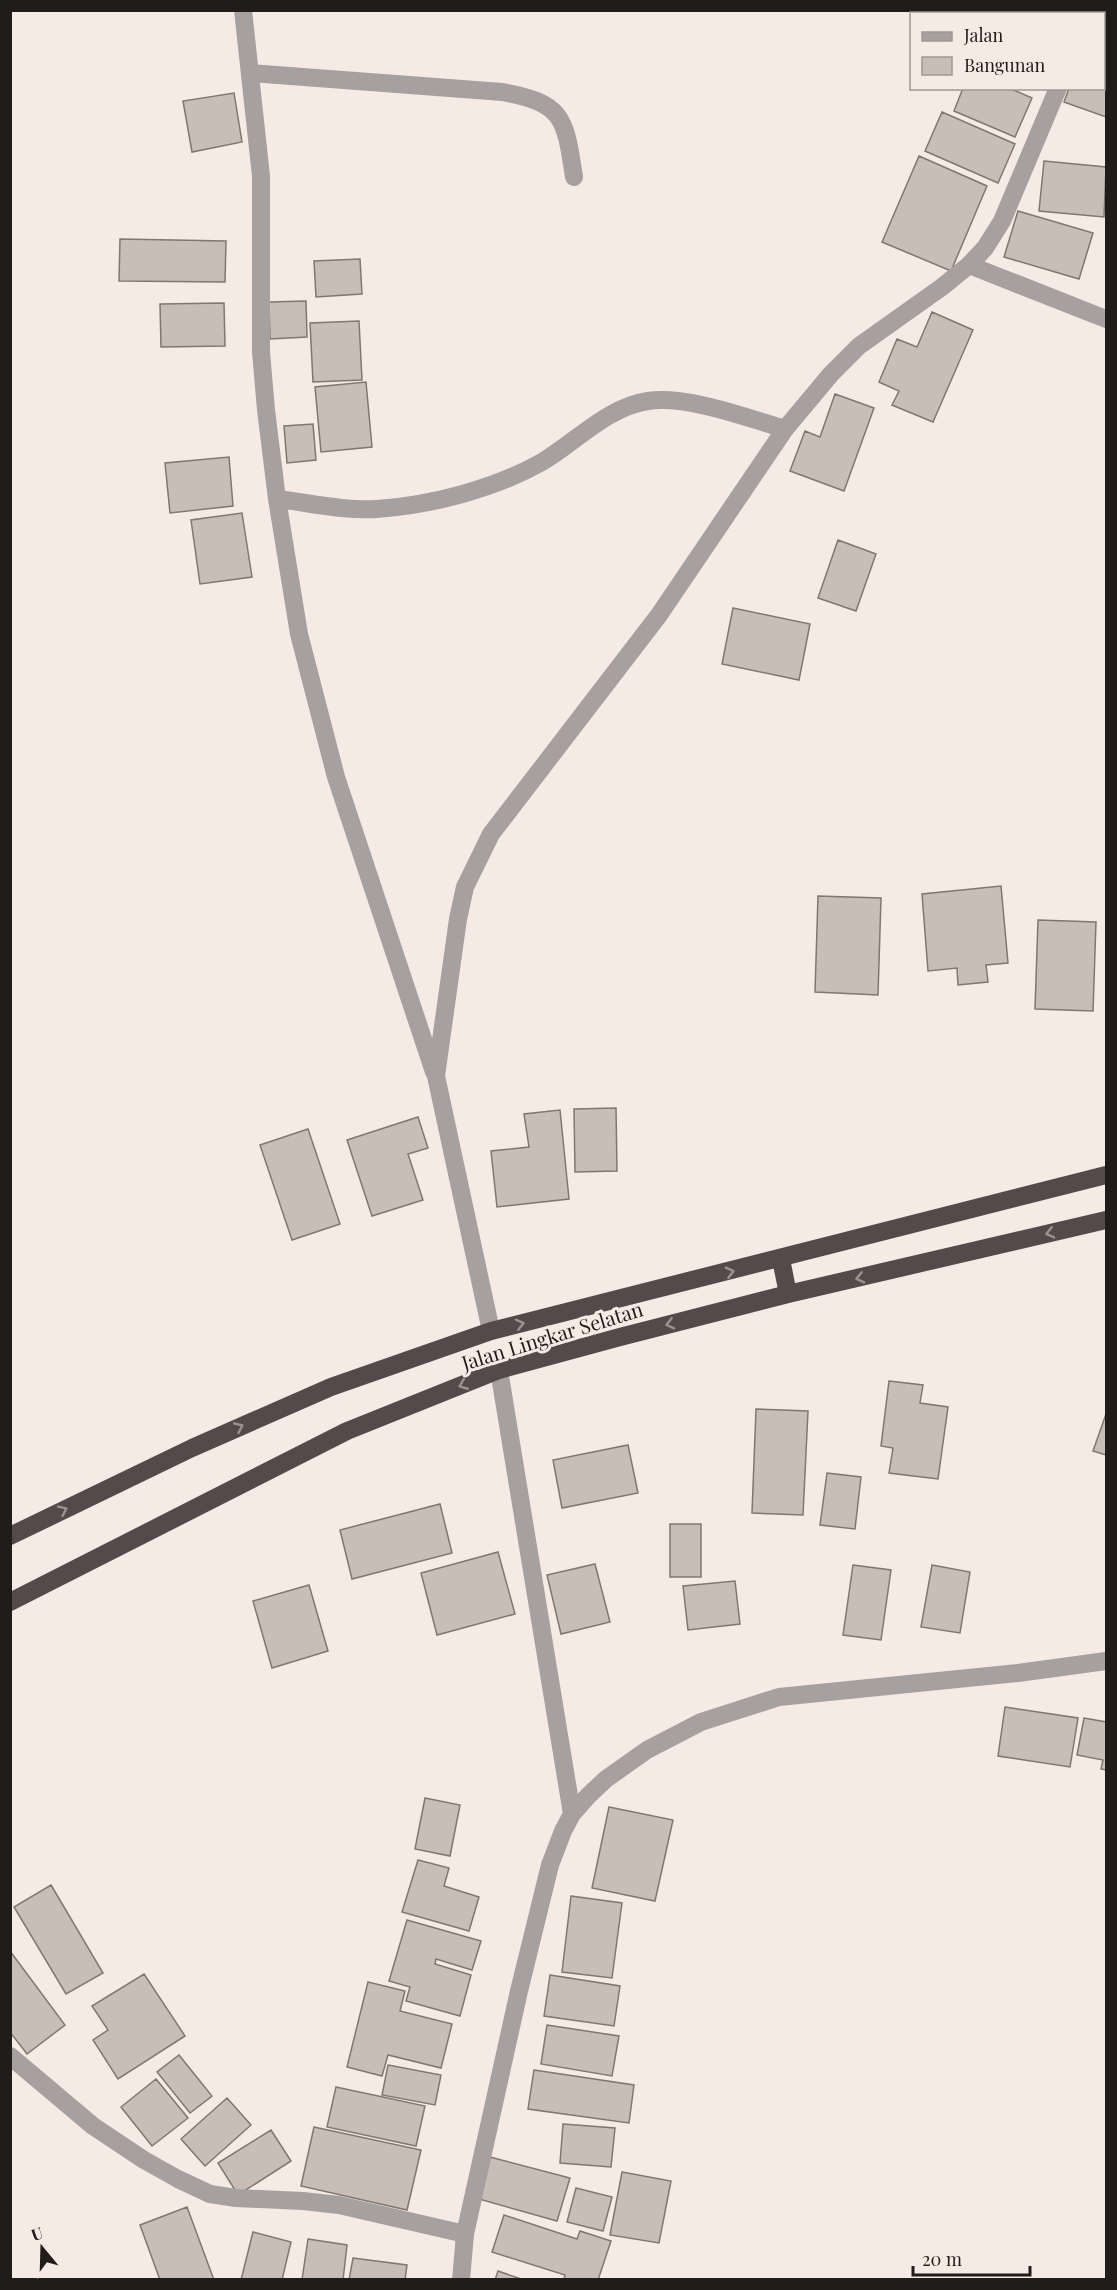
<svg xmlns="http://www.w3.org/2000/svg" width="1117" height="2290" viewBox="0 0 1117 2290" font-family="'Playfair Display',serif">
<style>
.building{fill:#c9beb7;stroke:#817770;stroke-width:1.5}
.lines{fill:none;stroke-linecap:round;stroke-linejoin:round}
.minor{stroke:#a6a0a1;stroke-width:18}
.highway{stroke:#55494b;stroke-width:18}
.oneway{stroke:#9d9290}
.labels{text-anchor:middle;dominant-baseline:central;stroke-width:6;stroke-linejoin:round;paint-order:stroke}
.street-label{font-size:20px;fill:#1f1c19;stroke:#f6ebe4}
</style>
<rect width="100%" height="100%" fill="#f6ebe4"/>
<path class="building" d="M1013,10H1087L1086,14H1012Z
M1098,10H1106V117L1064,102L1069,88H1104V14H1097Z
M963,88H1009L1032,98L1015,137L954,111Z
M234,93L242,142L192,152L183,101Z
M942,112L1015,144L998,183L925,151Z
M919,156L987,186L951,271L882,242Z
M1044,161L1106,167L1104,217L1039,211Z
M1018,211L1093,233L1079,279L1004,257Z
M120,239L226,241L225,282L119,281Z
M360,259L362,294L316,297L314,261Z
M306,301L307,337L270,339L269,302Z
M224,303L225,346L161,347L160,304Z
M932,312L973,330L933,422L892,405L899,391L879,382L897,339L917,347Z
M359,321L362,380L313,382L310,323Z
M366,382L372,447L321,452L315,387Z
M835,394L874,408L844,491L790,471L805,431L820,437Z
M313,424L316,460L287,463L284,426Z
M229,457L233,506L170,513L165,463Z
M242,513L252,577L200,584L191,520Z
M838,540L876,554L856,611L818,598Z
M733,608L810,624L799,680L722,664Z
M1001,886L1008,963L986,965L988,982L958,985L957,968L928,971L922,894Z
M818,896L881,898L878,995L815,992Z
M1038,920L1096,922L1093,1011L1035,1009Z
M616,1108L617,1171L575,1172L574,1109Z
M560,1110L569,1199L497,1207L491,1151L529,1147L524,1114Z
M418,1117L428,1148L408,1154L423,1200L372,1216L347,1140Z
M308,1129L340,1224L292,1240L260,1145Z
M889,1381L923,1385L920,1403L948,1407L938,1479L889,1473L893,1448L881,1446Z
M756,1409L808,1411L803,1515L752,1513Z
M1106,1414V1455L1093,1451Z
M628,1445L638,1493L562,1508L553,1460Z
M827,1473L861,1477L855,1529L820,1525Z
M440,1504L452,1553L352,1579L340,1530Z
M670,1524H701V1577H670Z
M498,1552L515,1614L437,1635L421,1573Z
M595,1564L610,1622L561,1634L547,1575Z
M853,1565L891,1570L881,1640L843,1635Z
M932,1565L970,1572L960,1633L921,1627Z
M735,1581L740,1624L688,1630L683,1586Z
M309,1585L328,1651L272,1668L253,1601Z
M1005,1707L1078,1718L1070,1767L998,1756Z
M1084,1718L1106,1722V1770L1101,1769L1103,1760L1077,1755Z
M425,1798L460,1805L450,1856L415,1849Z
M609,1807L673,1820L655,1901L592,1888Z
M418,1860L449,1868L444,1886L479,1897L469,1931L402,1912Z
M51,1885L103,1973L66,1994L14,1907Z
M571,1896L622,1903L612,1978L562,1972Z
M407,1920L481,1941L472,1970L436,1959L435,1964L471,1975L460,2016L406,2001L410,1987L389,1981Z
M10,1951L65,2025L27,2054L10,2032Z
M144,1974L185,2036L118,2079L93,2040L108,2030L92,2006Z
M550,1975L620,1986L614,2026L544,2016Z
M368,1982L405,1991L400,2011L452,2024L441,2068L388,2055L382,2076L347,2067Z
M547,2025L619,2036L612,2076L541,2064Z
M179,2055L212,2096L190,2113L157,2072Z
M388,2065L441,2075L435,2105L382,2095Z
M534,2070L634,2085L629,2123L528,2109Z
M156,2079L188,2118L152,2146L121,2107Z
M336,2087L425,2106L416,2146L327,2127Z
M227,2098L251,2125L205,2166L181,2139Z
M563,2124L615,2128L611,2167L560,2163Z
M314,2127L421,2150L407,2210L301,2186Z
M271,2130L291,2161L238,2195L218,2163Z
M490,2157L570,2178L557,2221L479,2199Z
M622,2172L671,2181L659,2243L610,2235Z
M576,2188L612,2197L603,2231L567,2222Z
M187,2207L214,2280H160L140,2225Z
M504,2215L577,2239L580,2231L611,2241L598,2280H564L565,2275L492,2252Z
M253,2232L291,2242L282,2280H241Z
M308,2239L347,2245L343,2280H302Z
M353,2258L407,2265L405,2280H349Z
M498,2271L524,2280H495Z"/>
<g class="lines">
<path class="minor" d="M243,10L261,176V352L266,410L277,499L299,634L336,777L434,1072
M250,73L502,92C564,103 565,118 574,177
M969,265L1106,319
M277,499C310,503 344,511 377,509C432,505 494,489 542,462C576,442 607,407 648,401C686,395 748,418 785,429
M491,1331L436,1076L458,919L465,887L491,834L659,615L785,429L831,374L859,346L942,287L969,265L985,248L1002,221L1058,88
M499,1370L572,1814
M10,2056L93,2126L144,2160L178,2179L210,2194L236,2198L303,2201L339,2205L465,2234
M461,2280L465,2234L519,1991L550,1865L563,1831L572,1814L588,1796L606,1779L647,1750L701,1722L779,1697L1018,1673L1106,1661"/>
<path class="highway" d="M781,1259L788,1294
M10,1536L192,1448L331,1387L491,1331L1106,1175
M10,1602L347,1431L499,1370L620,1337L788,1294L1106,1220"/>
</g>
<defs><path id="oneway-chevron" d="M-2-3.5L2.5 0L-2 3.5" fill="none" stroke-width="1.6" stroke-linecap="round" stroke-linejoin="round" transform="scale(1.5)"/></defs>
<g class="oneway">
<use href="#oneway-chevron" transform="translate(1050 1233) rotate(167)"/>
<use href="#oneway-chevron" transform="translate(730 1272) rotate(-14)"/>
<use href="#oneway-chevron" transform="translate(860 1278) rotate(167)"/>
<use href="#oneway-chevron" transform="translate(520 1324) rotate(-14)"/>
<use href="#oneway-chevron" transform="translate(670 1324) rotate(166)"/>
<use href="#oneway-chevron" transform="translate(463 1385) rotate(158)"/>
<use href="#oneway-chevron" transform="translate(239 1427) rotate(-24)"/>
<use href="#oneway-chevron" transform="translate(63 1510) rotate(-26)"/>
</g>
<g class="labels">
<g class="street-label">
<text transform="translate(552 1335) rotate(-17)">Jalan Lingkar Selatan</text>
</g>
</g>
<rect width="1117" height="2290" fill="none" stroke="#1f1c19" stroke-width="24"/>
<rect x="910" y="12" width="195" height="78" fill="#f6ebe4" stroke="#a09893" stroke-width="1.5"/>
<rect x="922" y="32" width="30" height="9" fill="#a6a0a1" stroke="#a09893" stroke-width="1.5"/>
<text x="964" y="42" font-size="18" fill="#1f1c19">Jalan</text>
<rect x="922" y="57" width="30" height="18" fill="#c9beb7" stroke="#a09893" stroke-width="1.5"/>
<text x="964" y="72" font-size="18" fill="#1f1c19">Bangunan</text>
<g transform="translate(42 2248) rotate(341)" stroke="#f6ebe4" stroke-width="4.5" paint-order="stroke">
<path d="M0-4.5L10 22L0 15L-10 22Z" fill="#1f1c19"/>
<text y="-9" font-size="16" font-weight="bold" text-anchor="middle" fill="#1f1c19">U</text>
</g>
<path d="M913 2266v9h117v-9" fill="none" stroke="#1f1c19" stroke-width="3"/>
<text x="922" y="2266" font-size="18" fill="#1f1c19" stroke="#f6ebe4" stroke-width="4.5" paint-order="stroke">20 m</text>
</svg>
